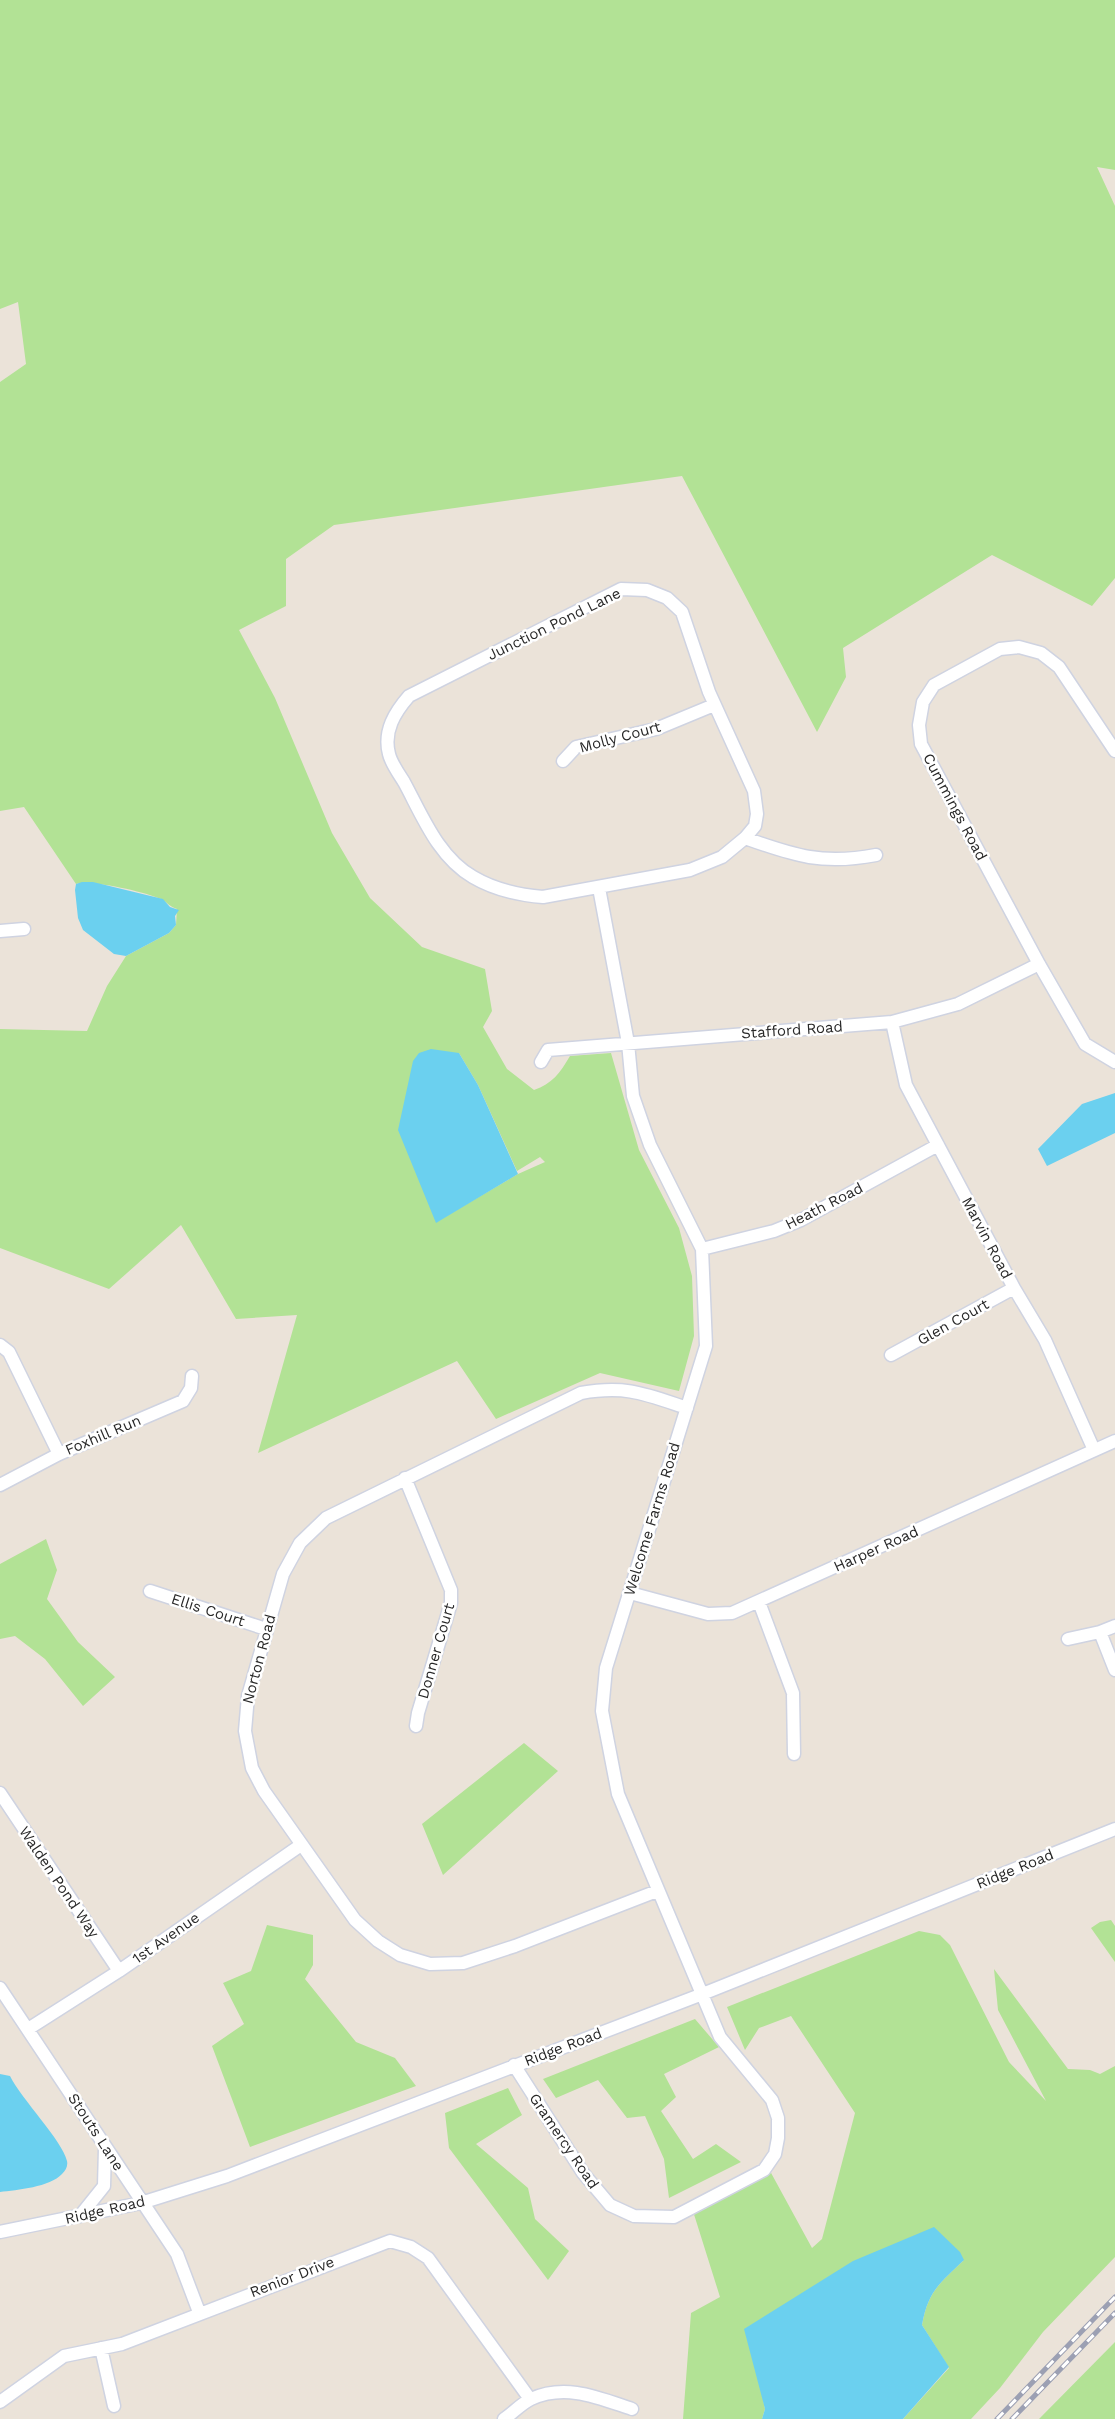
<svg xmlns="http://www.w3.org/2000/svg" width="1115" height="2419" viewBox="0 0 1115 2419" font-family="'Work Sans',sans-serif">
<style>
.green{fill:#b2e295;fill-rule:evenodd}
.water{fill:#6bd0ef}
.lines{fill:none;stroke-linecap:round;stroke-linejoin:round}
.minor-casing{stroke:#cfd3e1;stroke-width:15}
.minor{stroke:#fff;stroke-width:12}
.rail-casing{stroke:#9ca0b3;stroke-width:5}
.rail{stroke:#fff;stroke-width:3;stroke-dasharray:9;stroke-linecap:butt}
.labels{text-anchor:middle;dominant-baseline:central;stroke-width:5;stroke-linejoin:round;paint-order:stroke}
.street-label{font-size:15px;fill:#282828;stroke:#fff}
</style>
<rect width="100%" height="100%" fill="#ebe3d9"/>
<path class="green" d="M0,0H1115V170L1097,167L1115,206V578L1092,606L992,555L843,648L846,677L817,732L682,476L334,525L286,559V606L239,630L275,698L332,833L370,898L422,947L485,969L492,1011L483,1027L507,1069L534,1090C552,1084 560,1073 570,1056L611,1053L639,1150L679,1228L692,1276L694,1336L679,1391L600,1373L496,1419L457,1361L258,1453L297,1315L236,1319L181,1225L109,1289L0,1248V1029L87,1031L107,986L126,956L169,933L176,925L177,909C170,907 167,902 161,899C146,892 90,879 76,884L24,807L0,811V382L26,364L18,302L0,309ZM459,1053L478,1085L517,1171L540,1157L545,1162L518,1174L436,1222Z
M46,1539L57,1570L47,1599L78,1642L115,1677L83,1706L45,1659L15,1636L0,1639V1564Z
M524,1743L558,1771L443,1875L422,1824Z
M1111,1920L1115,1926V1962L1091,1928L1100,1922Z
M267,1925L313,1935V1965L305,1979L356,2042L395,2058L416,2086L250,2147L212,2046L244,2024L223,1983L251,1971Z
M919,1931L940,1935L950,1945L1009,2062L1046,2101L998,2010L994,1969L1068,2069L1090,2070L1100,2074L1115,2066V2257L1043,2332L1000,2388L971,2419H903L949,2368L922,2325C928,2291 940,2283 964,2260L760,2384L765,2409L762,2419H683L691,2313L720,2297L692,2208L770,2171L812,2248L822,2239L855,2113L791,2016L759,2028L745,2050L727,2007Z
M695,2019L719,2047L664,2074L676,2097L661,2111L693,2159L716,2144L741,2162L669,2198L664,2159L645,2116L627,2118L598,2080L556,2098L543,2079Z
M508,2088L522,2115L476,2144L528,2188L535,2219L569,2251L548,2280L449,2148L445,2113Z
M1115,2342V2419H1039Z"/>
<path class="water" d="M82,882H93L163,899L170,907L179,910L175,916L176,925L169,933L126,956L114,954L83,930L78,918L75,890L76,884Z
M431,1049L459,1053L478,1085L518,1174L436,1223L398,1130L413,1061L419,1053Z
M1115,1093V1133L1047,1166L1038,1149L1082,1104Z
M0,2074L10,2076C22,2100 62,2140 67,2161C68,2166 66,2170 62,2174C50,2187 17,2190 0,2192Z
M934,2227L960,2252L964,2260C940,2283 928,2291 922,2325L949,2367L903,2419H762L765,2409L744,2329L853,2261Z"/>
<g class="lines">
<defs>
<path id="minor" d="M621,589L647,590L667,598L682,612L709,692L754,791L757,814L755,826L745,838L722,857L690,870L543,897C518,895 495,890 473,877C438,857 422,815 404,782C399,774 391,763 389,754C383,731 395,712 409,696Z
M1115,751L1059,667L1041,653L1019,647L1000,649L934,685L923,702L919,725L921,744L1039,964L1085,1044L1115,1062
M563,761L576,747L656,729L714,705
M745,838C795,856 823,865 876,855
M0,931L24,929
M892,1022L906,1085L1014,1288L1045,1340L1094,1450
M541,1062L548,1050L892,1022L958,1004L1039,964
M702,1249L774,1231L801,1220L938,1145
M0,1345L9,1352L59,1454
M891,1355L1014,1288
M405,1478L451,1590V1603L418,1713L416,1726
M0,1485L59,1454L183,1401L191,1388L192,1376
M150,1591L266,1629
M630,1593L708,1614L732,1613L1115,1441
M759,1602L793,1693L794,1754
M1100,1632L1115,1670
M1068,1639L1100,1632L1115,1626
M0,1793L119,1971
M657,1891L515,1946L463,1963L430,1964L400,1955L378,1941L355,1920L264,1791L252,1768L245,1731L248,1696L283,1574L300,1543L326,1518L581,1393C626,1385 645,1394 687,1408
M0,1988L177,2254L199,2312
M28,2029L119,1971L301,1845
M514,2065L583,2173L610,2205L634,2216L674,2217L764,2170L775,2154L778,2138V2118L772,2100L720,2037L618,1794L602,1711L606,1668L706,1346L702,1249L650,1145L633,1096L628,1043L599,888
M80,2216L104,2186L105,2148
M0,2232L141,2203L227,2176L700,1995L1115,1829
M101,2348L114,2406
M0,2402L64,2356L122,2344L390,2241L411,2247L428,2258L530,2399
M504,2419C513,2413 522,2403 531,2399C566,2383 599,2398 632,2409"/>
</defs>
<use href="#minor" class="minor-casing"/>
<use href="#minor" class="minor"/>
<defs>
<path id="rail" d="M997,2419L1115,2297
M1012,2419L1115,2313"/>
</defs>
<use href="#rail" class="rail-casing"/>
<use href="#rail" class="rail"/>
</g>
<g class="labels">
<g class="street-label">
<text transform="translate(554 624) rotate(-26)">Junction Pond Lane</text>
<text transform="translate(620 737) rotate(-15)">Molly Court</text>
<text transform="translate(955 807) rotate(62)">Cummings Road</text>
<text transform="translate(792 1030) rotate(-4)">Stafford Road</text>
<text transform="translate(824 1206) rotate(-27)">Heath Road</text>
<text transform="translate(987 1238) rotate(62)">Marvin Road</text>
<text transform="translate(953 1322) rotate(-29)">Glen Court</text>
<text transform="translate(103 1435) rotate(-23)">Foxhill Run</text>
<text transform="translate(652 1519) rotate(-73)">Welcome Farms Road</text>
<text transform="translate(876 1549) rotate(-24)">Harper Road</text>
<text transform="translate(208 1610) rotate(18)">Ellis Court</text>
<text transform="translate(436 1651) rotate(-74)">Donner Court</text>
<text transform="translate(259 1659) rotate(-75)">Norton Road</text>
<text transform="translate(1015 1869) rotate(-22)">Ridge Road</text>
<text transform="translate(59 1882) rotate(56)">Walden Pond Way</text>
<text transform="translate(166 1938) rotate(-35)">1st Avenue</text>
<text transform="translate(563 2047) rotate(-21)">Ridge Road</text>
<text transform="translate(96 2132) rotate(57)">Stouts Lane</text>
<text transform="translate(564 2141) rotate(56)">Gramercy Road</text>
<text transform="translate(105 2210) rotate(-13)">Ridge Road</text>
<text transform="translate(292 2277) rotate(-21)">Renior Drive</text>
</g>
</g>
</svg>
